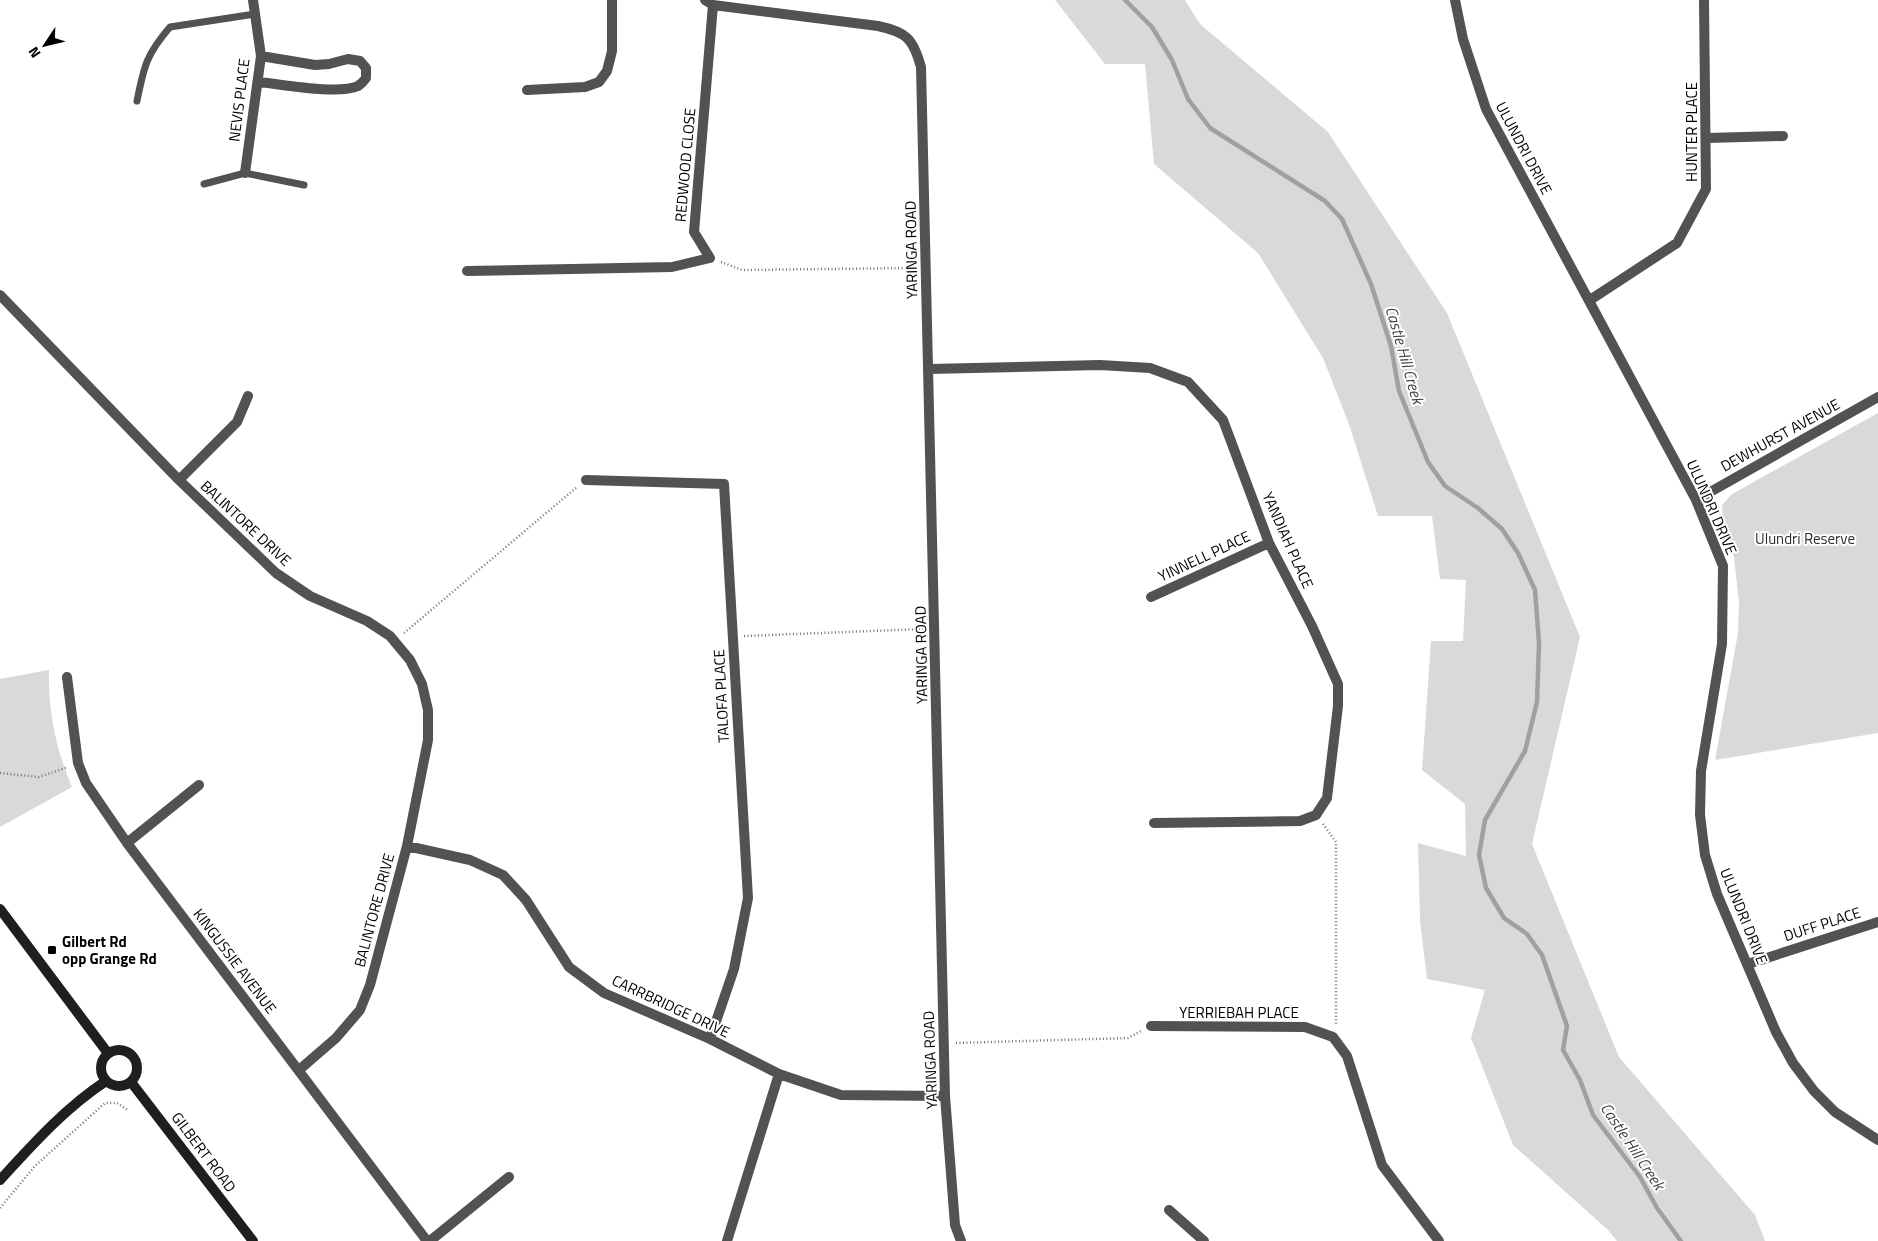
<svg xmlns="http://www.w3.org/2000/svg" width="1878" height="1241" viewBox="0 0 1878 1241" font-family="'Titillium Web',sans-serif">
<style>
.green{fill:#d9d9d9}
.lines{fill:none;stroke-linecap:round;stroke-linejoin:round}
.stream{stroke:#a0a0a0;stroke-width:4.5}
.path{stroke:#747474;stroke-width:2.5;stroke-dasharray:1 2.5;stroke-linecap:butt}
.lane{stroke:#525252;stroke-width:7}
.street{stroke:#525252;stroke-width:10}
.secondary{stroke:#1f1f1f;stroke-width:10}
.poi-dot{fill:#000;stroke:#fff;stroke-width:2}
.labels{text-anchor:middle;dominant-baseline:central;stroke-width:4;stroke-linejoin:round;paint-order:stroke}
.street-label{font-size:15px;fill:#000;stroke:#fff}
.park-label{font-size:15px;fill:#303030;stroke:#fff}
.poi-label{font-size:15px;font-weight:bold;fill:#000;stroke:#fff;text-anchor:start}
.water-label{font-size:16px;font-style:italic;fill:#414141;stroke:#fff}
</style>
<rect width="100%" height="100%" fill="#fff"/>
<path class="green" d="M1055,0H1185L1200,24L1328,132L1447,313L1580,637L1532,844L1619,1057L1755,1215L1765,1241H1617L1608,1230L1513,1145L1471,1038L1485,990L1427,979L1420,921L1418,843L1466,856L1465,804L1422,770L1431,641H1463L1466,580L1440,579L1432,516H1378L1350,427L1323,358L1258,253L1154,164L1145,64H1105Z
M1878,413V733L1715,760L1738,633L1739,603L1734,557L1723,523L1722,505L1732,494Z
M49,670C48,712 56,749 72,787L0,827V679Z"/>
<g class="lines">
<path class="stream" d="M1125,0L1152,27L1172,60L1188,99L1210,128L1325,201L1342,219L1371,284L1391,346L1399,391L1428,462L1445,486L1478,508L1502,529L1518,553L1535,590L1539,643L1537,702L1525,751L1485,820L1479,855L1486,888L1504,918L1527,934L1542,955L1567,1026L1563,1050L1580,1080L1593,1115L1640,1177L1657,1208L1681,1241"/>
<path class="path" d="M721,262L742,270L914,268
M404,633L577,487
M744,636L923,629
M0,773L39,777L68,767
M1323,824L1336,842V1024
M956,1043L1128,1038L1141,1031
M0,1208L35,1166L105,1103H117L128,1110"/>
<path class="lane" d="M137,101C144,66 146,55 170,27L255,14
M204,184L245,173L304,185"/>
<path class="street" d="M705,0L713,5L878,26C906,32 913,38 921,67L945,1096L955,1225L961,1241
M1455,0L1463,39L1486,109L1696,500L1723,566L1722,644L1701,771L1700,815L1705,855L1717,894L1776,1032L1793,1063L1814,1091L1835,1112L1878,1140
M258,82C281,84 338,95 358,86C361,84 364,81 366,78V68L360,61L348,59L329,64L315,65L261,56
M527,90L585,87L599,82L607,71L612,51V0
M1707,138L1783,136
M245,173L261,56L253,0
M467,271L672,267L710,258L694,232L713,5
M0,295L179,480L276,573L310,596L367,621L390,636L410,660L422,684L428,710V740L407,846L370,985L360,1010L336,1038L299,1070
M1590,300L1677,243L1706,189L1704,0
M929,369L1100,365L1150,368L1188,382L1223,420L1269,543L1312,626L1338,684V706L1327,798L1316,815L1300,821L1154,823
M179,480L237,422L248,396
M586,480L724,484L748,898L734,969L710,1039
M1696,500L1878,397
M1151,597L1269,543
M67,677L78,763L86,783L127,843L427,1241
M127,843L199,785
M407,846L470,860L503,875L526,900L569,967L604,993L710,1039L779,1074L841,1095L945,1096
M1748,964L1878,922
M1151,1026L1305,1027L1333,1037L1347,1056L1382,1165L1439,1241
M1169,1210L1204,1241
M430,1241L509,1177
M727,1241L779,1074"/>
<path class="secondary" d="M0,909L107,1052
M101 1068a18 18 0 1 1 36 0a18 18 0 1 1-36 0Z
M131,1082L253,1241
M0,1180C33,1144 65,1108 106,1081"/>
</g>
<rect class="poi-dot" x="47" y="945" width="10" height="10" rx="2.5"/>
<g class="labels">
<g class="street-label">
<text transform="translate(239 100) rotate(-83)">NEVIS PLACE</text>
<text transform="translate(1691 132) rotate(-90)">HUNTER PLACE</text>
<text transform="translate(1524 148) rotate(62)">ULUNDRI DRIVE</text>
<text transform="translate(685 165) rotate(-85)">REDWOOD CLOSE</text>
<text transform="translate(911 250) rotate(-91)">YARINGA ROAD</text>
<text transform="translate(1780 435) rotate(-29)">DEWHURST AVENUE</text>
<text transform="translate(1712 507) rotate(66)">ULUNDRI DRIVE</text>
<text transform="translate(246 523) rotate(43)">BALINTORE DRIVE</text>
<text transform="translate(1288 540) rotate(66)">YANDIAH PLACE</text>
<text transform="translate(1204 556) rotate(-25)">YINNELL PLACE</text>
<text transform="translate(921 655) rotate(-91)">YARINGA ROAD</text>
<text transform="translate(721 696) rotate(-93)">TALOFA PLACE</text>
<text transform="translate(374 910) rotate(-75)">BALINTORE DRIVE</text>
<text transform="translate(1744 916) rotate(68)">ULUNDRI DRIVE</text>
<text transform="translate(1822 924) rotate(-18)">DUFF PLACE</text>
<text transform="translate(235 961) rotate(53)">KINGUSSIE AVENUE</text>
<text transform="translate(671 1006) rotate(25)">CARRBRIDGE DRIVE</text>
<text x="1239" y="1012">YERRIEBAH PLACE</text>
<text transform="translate(930 1060) rotate(-92)">YARINGA ROAD</text>
<text transform="translate(204 1152) rotate(53)">GILBERT ROAD</text>
</g>
<g class="park-label">
<text x="1805" y="538">Ulundri Reserve</text>
</g>
<g class="poi-label">
<text x="62" y="941">Gilbert Rd<tspan x="62" dy="17">opp Grange Rd</tspan></text>
</g>
<g class="water-label">
<text transform="translate(1405 355) rotate(74)">Castle Hill Creek</text>
<text transform="translate(1633 1146) rotate(56)">Castle Hill Creek</text>
</g>
</g>
<g transform="translate(45 45) rotate(235)" stroke="#ffffff" stroke-width="4" paint-order="stroke">
<path d="M0-4L9 19L0 12L-9 19Z" fill="#000000"/>
<text y="-8" font-size="14" font-weight="bold" text-anchor="middle" fill="#000000">N</text>
</g>
</svg>
